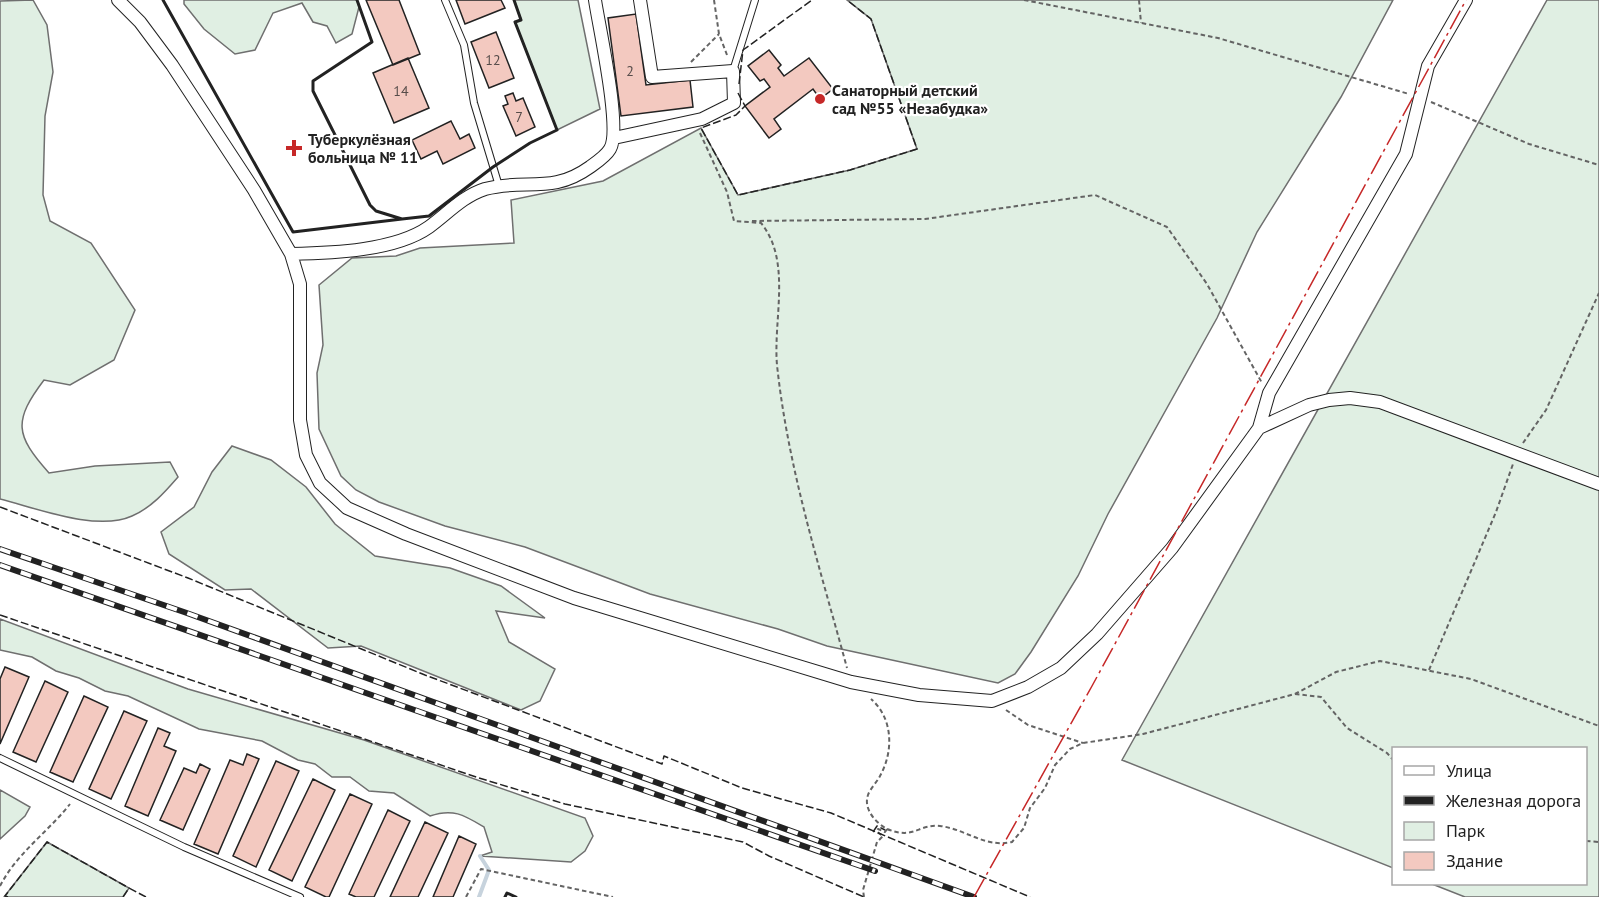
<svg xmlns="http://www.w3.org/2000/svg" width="1599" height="897" viewBox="0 0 1599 897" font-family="'PT Sans',sans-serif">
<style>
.green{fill:#e0efe3;stroke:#6f6f6f;stroke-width:1.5}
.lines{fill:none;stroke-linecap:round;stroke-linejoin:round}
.stream{stroke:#c7d3dd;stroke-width:4}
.building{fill:#f3c9c0;stroke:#222;stroke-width:1.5}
.lane-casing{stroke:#222;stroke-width:8}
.street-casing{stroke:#222;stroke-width:14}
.path{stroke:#646464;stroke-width:2;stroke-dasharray:4.5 3;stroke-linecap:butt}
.lane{stroke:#fff;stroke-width:6}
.street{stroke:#fff;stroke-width:12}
.rail-casing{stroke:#222;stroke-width:6}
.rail{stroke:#fff;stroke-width:4;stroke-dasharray:11;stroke-linecap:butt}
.fence{stroke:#222;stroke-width:1.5;stroke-dasharray:8 3;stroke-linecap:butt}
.wall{stroke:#222;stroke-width:3}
.power{stroke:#c62828;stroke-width:1.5;stroke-dasharray:21 4.5 3 4.5;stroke-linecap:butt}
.poi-dot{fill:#c62828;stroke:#fff;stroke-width:2}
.labels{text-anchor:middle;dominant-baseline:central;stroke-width:4.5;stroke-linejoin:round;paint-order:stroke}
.number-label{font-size:14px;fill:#564c4a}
.poi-label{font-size:16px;font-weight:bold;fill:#222;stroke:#fff;text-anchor:start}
</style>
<rect width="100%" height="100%" fill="#fff"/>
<path class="green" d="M33,0L47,25L53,72L45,116L43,195L50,221L91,243L135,310L114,360L70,385L44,380C13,421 15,435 49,473L95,466L170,462L178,477C165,492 151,508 132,516C97,532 36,508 0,499V1Z
M184,0H357L359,7L352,34L336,43L327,26L313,22L302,3L273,13L255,50L235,54L204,29L184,4Z
M514,0H578L600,109L557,130L515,22L521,19Z
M847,0H1393L1341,97L1257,232L1217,318L1108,514L1078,576L1031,652L1015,674L998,683L827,646L778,629L650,594L525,547L445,526L379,502L356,490L341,476L319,429L317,373L323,345L319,285L352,258L396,256L420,248L514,243L511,200L603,181L701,128L738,195L850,170L917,149L871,19Z
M1547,0H1599V897H1465L1432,884H1586V748H1394L1393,868L1122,760Z
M232,446L271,460L306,487L335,524L375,556L450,568L501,586L545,618L496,611L509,642L555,669L540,701L521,710L361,646L328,648L251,589L225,590L169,554L161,532L194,507L212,472Z
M0,619L188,689L364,740L585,818L593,836L585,851L571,862L480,856L492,852L484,827C464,815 453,808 430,816L394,793L369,791L350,777H332L315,764L298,760L262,741L199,729L128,696L105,691L79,678L56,671L32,657L0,650Z
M0,790L30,807L25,816L0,839Z
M47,842L129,888L123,897H4Z"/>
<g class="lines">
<path class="stream" d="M479,897L489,870L480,856"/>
</g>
<path class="building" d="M366,0H399L420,54L393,65Z
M456,0H501L505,8L465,24Z
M636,14L646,85L690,80L693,107L621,116L608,18Z
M496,32L514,78L489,88L471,42Z
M769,50L781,65L778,68L784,76L809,58L833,89L820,99L813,89L774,119L781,129L769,138L745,106L770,87L764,79L760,81L748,66Z
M408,58L429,108L394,123L373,73Z
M513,93L516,101L523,98L535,127L516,136L503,106L508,104L505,96Z
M451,121L460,139L469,134L475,148L443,164L437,151L421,159L412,140Z
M5,667L29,677L0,744V679Z
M45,681L68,692L36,762L13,752Z
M84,696L108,707L73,782L50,772Z
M124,711L147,721L111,799L89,789Z
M158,728L170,733L164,746L176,751L148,816L125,806Z
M247,754L259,759L218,854L194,844L230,760L243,765Z
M276,761L299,771L256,867L233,856Z
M200,764L210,769L183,830L160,820L184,768L196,773Z
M313,779L335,790L292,881L269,870Z
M350,794L372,804L329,897H326L305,887Z
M388,810L410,821L374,897H356L349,894Z
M425,822L448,833L418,897H390Z
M459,836L476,844L453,897H433Z"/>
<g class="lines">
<defs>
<path id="lane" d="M445,0L464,45L474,103L499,186
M733,71L755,0
M0,758L184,847L300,897"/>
<path id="street" d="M118,0L140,22L172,65L254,190L291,254L300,284V420L306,455L320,483L347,508L406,534L574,598L851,682L919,695L992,701L1028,687L1061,668L1097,634L1172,548L1259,428L1309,405L1329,400L1350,398L1380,402L1599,484
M614,138L702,119L734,103L733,71L652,77L640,0
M291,254C332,253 395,251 429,227C447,214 463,196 485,189C526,178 551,195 590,167C597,162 606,156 610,149C622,130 599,27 595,0
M1259,428L1269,393L1406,154L1428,66L1466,0"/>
</defs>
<use href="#lane" class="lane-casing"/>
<use href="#street" class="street-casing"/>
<path class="path" d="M714,0L719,34L727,55
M1024,0L1218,38L1409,94
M1139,0L1141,23
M691,62L719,34
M1431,102L1529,144L1599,165
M700,133L727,192L734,221L761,223C792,261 773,319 777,365C788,469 820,568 847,668
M752,221L925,219L1095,195L1167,227L1207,284L1262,383
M1523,443L1546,410L1599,293
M1429,670L1496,512L1513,464
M1295,694L1321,697L1347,728L1387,753L1394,761
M1006,710L1028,725L1083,743
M887,829C915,840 917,824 940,826C966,829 984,848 1012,842L1024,828L1030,808L1045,788L1055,765L1070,749L1083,743L1143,734L1295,694L1336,672L1380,661L1471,679L1599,726
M1586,841L1599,842
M0,886C17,853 47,833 70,804
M466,897L481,869L613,897
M864,897L863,890L877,842L883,836L877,832L878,829L885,832L887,829C876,823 863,809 868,795C870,789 877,782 880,776C894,751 893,718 871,699"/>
<use href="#lane" class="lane"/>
<use href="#street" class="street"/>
<defs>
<path id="rail" d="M0,549L184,612L974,897
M0,565L875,871"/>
</defs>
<use href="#rail" class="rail-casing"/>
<use href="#rail" class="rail"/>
<path class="fence" d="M739,84L743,50L812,0
M738,93L745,106L736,115L701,128L738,195L850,170L917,149L871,19L847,0
M0,507L188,578L425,675L662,764L664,756L742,788L831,813L1030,897
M0,615L479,778L565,804L743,842L769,856L864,897
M873,832L877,826L885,830
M8,897L5,896L47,842L129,888
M123,897L129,888L146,897"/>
<path class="wall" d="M163,0L293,232L402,219L376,211L370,205L313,91V81L372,42L357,0
M402,219L429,216L493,167L530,143L557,130L515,22L521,20L514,0
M505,897L507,893L516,897"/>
<path class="power" d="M974,897L1092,686L1466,0"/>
</g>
<g class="poi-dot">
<circle cx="820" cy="99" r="6"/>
<path d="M291 139h6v6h6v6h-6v6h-6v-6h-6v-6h6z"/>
</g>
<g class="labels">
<g class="number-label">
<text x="493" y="60">12</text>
<text x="630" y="71">2</text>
<text x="401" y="91">14</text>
<text x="519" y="117">7</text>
</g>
<g class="poi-label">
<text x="832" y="90">Санаторный детский<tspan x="832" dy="18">сад №55 «Незабудка»</tspan></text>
<text x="308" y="139">Туберкулёзная<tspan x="308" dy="18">больница № 11</tspan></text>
</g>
</g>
<rect x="1392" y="747" width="195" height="138" fill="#ffffff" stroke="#a7a7a7" stroke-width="1.5"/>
<rect x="1404" y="766" width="30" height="9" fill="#ffffff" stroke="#a7a7a7" stroke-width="1.5"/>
<text x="1446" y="777" font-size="18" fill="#222222">Улица</text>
<rect x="1404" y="796" width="30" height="9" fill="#222222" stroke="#a7a7a7" stroke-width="1.5"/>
<text x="1446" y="807" font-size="18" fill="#222222">Железная дорога</text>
<rect x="1404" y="822" width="30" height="18" fill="#e0efe3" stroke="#a7a7a7" stroke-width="1.5"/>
<text x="1446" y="837" font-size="18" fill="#222222">Парк</text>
<rect x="1404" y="852" width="30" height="18" fill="#f3c9c0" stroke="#a7a7a7" stroke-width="1.5"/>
<text x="1446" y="867" font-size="18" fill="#222222">Здание</text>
</svg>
